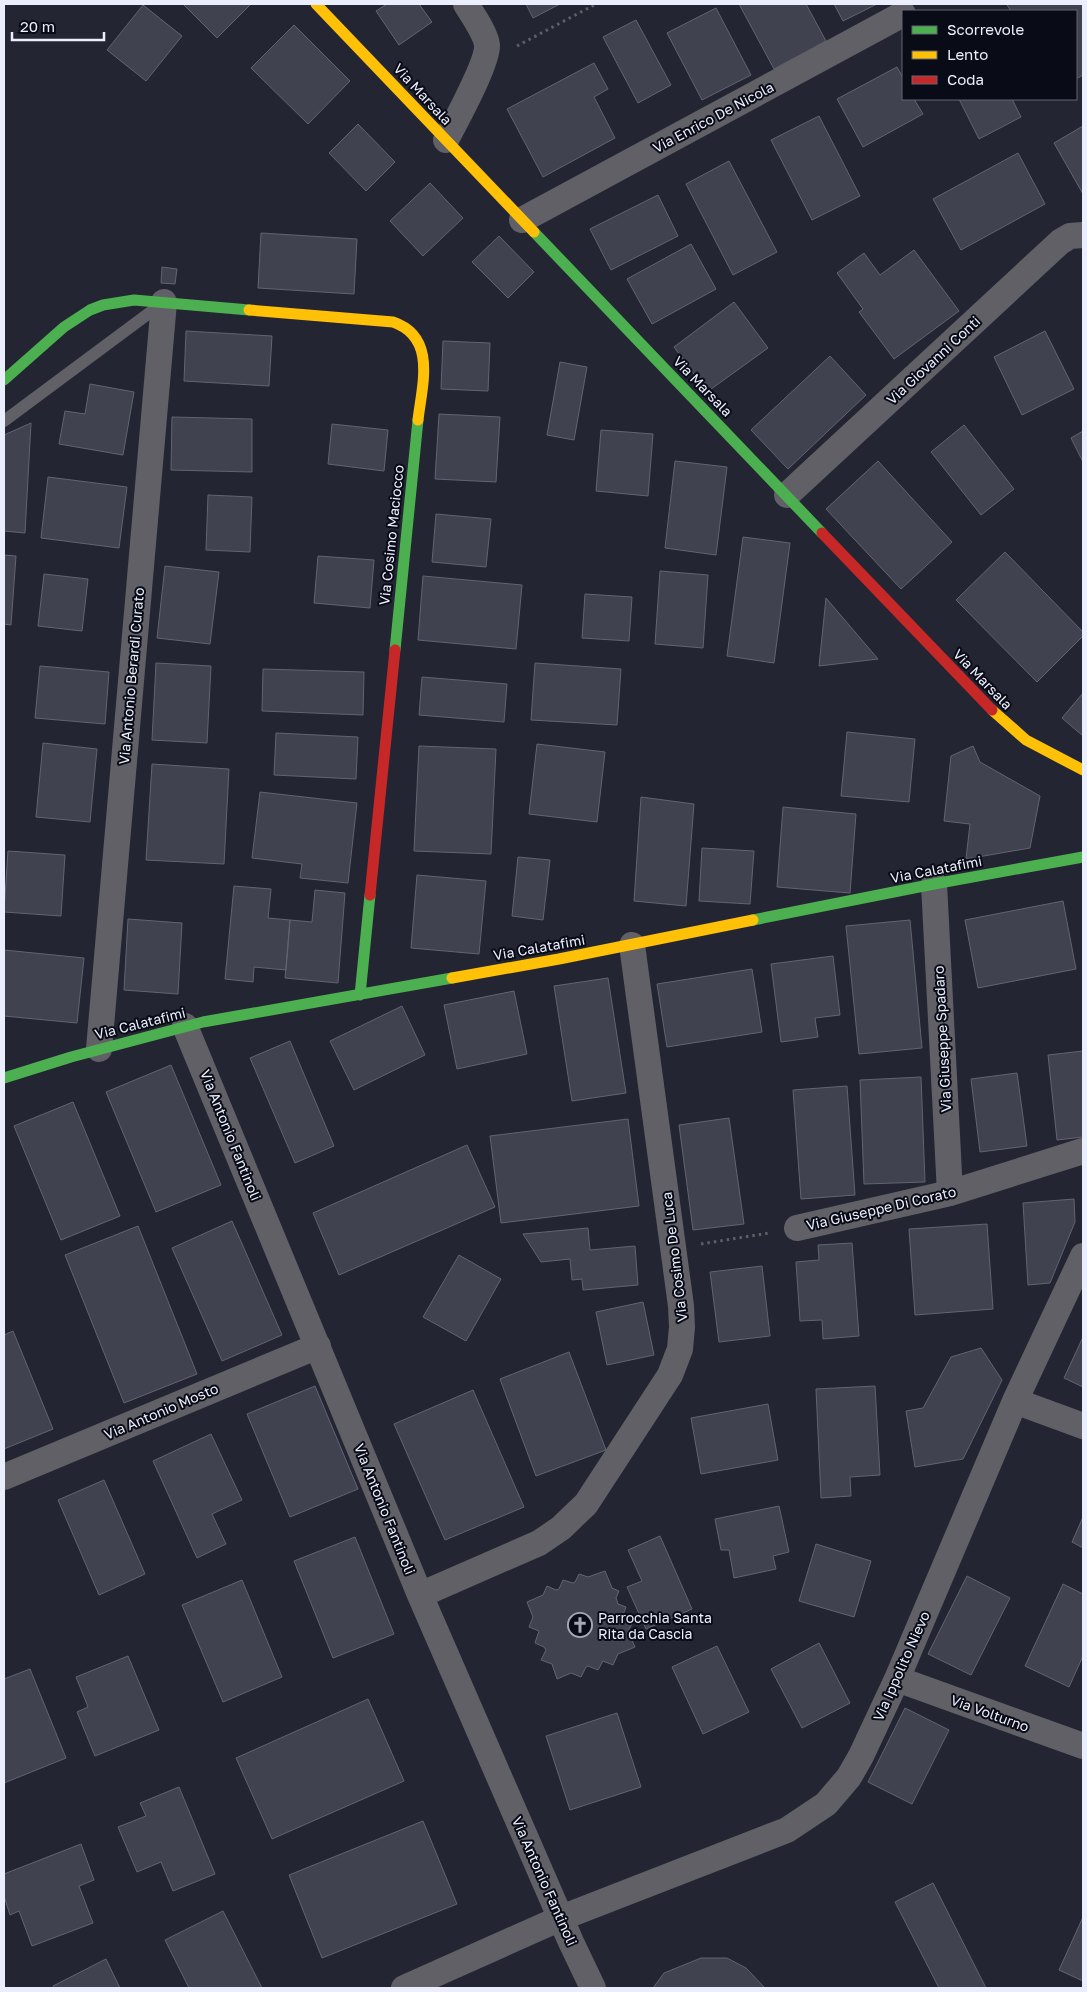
<svg xmlns="http://www.w3.org/2000/svg" width="1087" height="1992" viewBox="0 0 1087 1992" font-family="'Golos Text',sans-serif">
<style>
.building{fill:#40424f;stroke:#626471}
.lines{fill:none;stroke-linecap:round;stroke-linejoin:round}
.path{stroke:#5e5f66;stroke-width:3;stroke-dasharray:2.5 4;stroke-linecap:butt}
.lane{stroke:#606066;stroke-width:12}
.street{stroke:#606066;stroke-width:26}
.fast{stroke:#4caf50;stroke-width:11}
.slow{stroke:#ffc107;stroke-width:11}
.jam{stroke:#c62828;stroke-width:11}
.labels{text-anchor:middle;dominant-baseline:central;stroke-width:4;stroke-linejoin:round;paint-order:stroke}
.street-label{font-size:14px;fill:#ebeefc;stroke:#090b16}
.poi-label{font-size:14px;fill:#ebeefc;stroke:#090b16;text-anchor:start}
</style>
<rect width="100%" height="100%" fill="#232533"/>
<path class="building" d="M183,4H251L217,38Z
M387,4H419L432,22L399,45L376,11Z
M526,4H560L533,18Z
M739,4H806L826,41L774,69Z
M834,4H877L843,21Z
M1010,4H1083V75L1076,79V11H1011L1007,5Z
M143,5L182,36L146,81L107,50Z
M716,8L751,75L702,100L667,33Z
M636,20L671,85L638,103L603,37Z
M294,25L350,81L308,124L251,68Z
M594,63L608,89L594,97L615,138L543,177L507,109Z
M897,67L903,78V99H914L923,114L863,147L837,99Z
M959,99H1012L1021,117L979,139Z
M819,116L860,196L812,220L771,140Z
M358,124L395,162L366,191L329,153Z
M1083,126V194L1054,143Z
M1018,153L1045,204L961,250L933,199Z
M729,161L777,252L733,275L686,184Z
M430,183L463,218L423,256L390,221Z
M658,195L678,236L611,270L590,229Z
M261,233L357,239L354,294L258,288Z
M499,236L534,272L508,298L472,262Z
M691,244L716,289L652,324L627,279Z
M914,250L959,311L894,359L859,312L863,309L837,273L864,253L880,275Z
M162,267L177,269L175,284L161,283Z
M734,302L768,348L707,392L674,347Z
M186,331L272,336L269,386L184,381Z
M1045,331L1074,389L1022,415L994,357Z
M443,341L490,343L488,391L441,389Z
M830,356L866,395L788,469L751,430Z
M560,362L587,367L574,440L547,435Z
M90,384L134,392L123,455L59,444L65,411L85,414Z
M439,414L500,417L496,482L435,479Z
M172,417L252,419V472L171,470Z
M31,423L25,533L4,531V435Z
M332,424L388,430L384,471L328,464Z
M964,425L1014,489L981,515L931,452Z
M601,430L653,434L648,496L596,491Z
M1083,431V462L1071,438Z
M675,461L727,467L716,555L665,548Z
M878,461L952,542L901,589L826,509Z
M48,477L127,487L119,548L41,538Z
M208,495L252,497L250,552L206,550Z
M436,514L491,519L486,567L432,562Z
M743,537L790,543L774,663L727,656Z
M1005,552L1083,632V636L1037,682L956,600Z
M4,555L16,556L11,625L4,624Z
M318,556L374,560L370,608L314,603Z
M165,566L219,572L210,644L157,638Z
M660,571L708,575L703,648L655,644Z
M44,574L88,579L82,631L38,626Z
M423,576L522,585L516,649L418,640Z
M585,594L632,597L629,641L582,638Z
M826,598L878,659L819,666Z
M156,663L211,666L207,743L152,740Z
M535,663L621,669L617,725L531,720Z
M40,666L109,672L105,724L35,718Z
M263,669L364,672L363,715L262,711Z
M422,677L507,684L504,722L419,715Z
M1083,693V736L1062,718Z
M847,732L915,739L909,802L841,796Z
M276,733L358,737L356,779L274,775Z
M43,743L97,749L90,822L36,817Z
M537,744L605,752L597,822L529,814Z
M419,746L496,749L491,854L414,851Z
M973,746L980,762L1040,796L1030,848L966,859L970,824L944,821L951,756Z
M152,764L229,769L224,864L146,860Z
M260,792L357,803L348,883L300,878L302,864L252,858Z
M641,797L694,804L686,906L634,901Z
M783,807L856,814L850,893L777,887Z
M702,848L754,851L750,904L699,901Z
M8,851L65,855L61,916L4,912Z
M518,857L550,860L543,920L512,916Z
M417,875L486,881L479,954L411,948Z
M234,886L271,889L268,918L290,920L286,970L254,967L253,982L225,979Z
M315,890L345,893L338,983L285,978L290,920L312,922Z
M1063,901L1076,969L978,988L965,920Z
M128,919L182,923L178,994L124,990Z
M910,920L922,1048L859,1054L846,926Z
M4,950L84,958L77,1023L4,1016Z
M833,956L840,1015L815,1018L818,1037L781,1042L771,964Z
M752,969L762,1032L667,1047L657,984Z
M608,978L626,1093L572,1101L554,986Z
M514,991L527,1054L457,1069L444,1005Z
M402,1006L425,1055L354,1090L330,1041Z
M290,1041L334,1146L295,1163L250,1058Z
M1083,1051V1137L1057,1140L1048,1055Z
M171,1065L221,1185L156,1212L106,1092Z
M1017,1073L1027,1146L980,1152L971,1079Z
M921,1077L925,1182L864,1184L860,1080Z
M847,1086L855,1195L801,1199L793,1090Z
M73,1102L120,1216L61,1240L14,1126Z
M729,1118L744,1224L693,1230L679,1125Z
M628,1119L639,1206L501,1223L490,1136Z
M467,1145L495,1207L339,1275L313,1213Z
M1074,1199L1075,1222L1050,1283L1028,1285L1023,1203Z
M232,1221L282,1335L222,1361L172,1248Z
M987,1224L993,1309L915,1315L909,1229Z
M138,1226L197,1374L124,1403L65,1255Z
M588,1228L590,1250L635,1246L638,1285L583,1290L582,1279L572,1280L570,1259L541,1262L523,1234Z
M852,1243L859,1336L823,1339L822,1320L800,1321L796,1262L819,1260L818,1245Z
M459,1255L501,1279L466,1341L423,1317Z
M762,1266L770,1336L719,1342L710,1272Z
M643,1302L654,1355L607,1365L596,1312Z
M13,1331L53,1429L4,1449V1335Z
M1083,1337V1387L1064,1378Z
M981,1348L1002,1380L963,1459L915,1467L906,1411L923,1408L951,1357Z
M569,1352L606,1450L536,1476L500,1379Z
M315,1386L358,1489L290,1517L247,1414Z
M875,1386L880,1475L850,1477L851,1496L821,1498L816,1389Z
M473,1390L524,1507L445,1540L394,1424Z
M768,1404L778,1460L701,1474L691,1418Z
M211,1434L242,1500L212,1514L226,1544L197,1558L153,1461Z
M104,1480L145,1574L99,1595L58,1500Z
M779,1506L789,1552L773,1556L776,1569L734,1578L729,1550H721L715,1519Z
M1083,1517V1548L1072,1542Z
M660,1536L692,1609L646,1629L627,1587L642,1581L628,1550Z
M355,1537L394,1634L333,1658L294,1561Z
M816,1544L871,1561L854,1617L799,1601Z
M605,1571L612,1588L619,1591L616,1598L618,1604L626,1607L623,1615L625,1621L632,1624L628,1631L635,1647L618,1654L613,1665L603,1661L598,1670L588,1666L586,1667L581,1677L571,1673L557,1679L552,1664L541,1660L546,1650L544,1647L535,1643L539,1631L529,1627L533,1617L527,1602L543,1595L547,1586L556,1590L559,1589L563,1580L573,1583L575,1582L579,1574L588,1577Z
M967,1576L1010,1598L971,1675L928,1654Z
M242,1580L282,1677L223,1702L182,1605Z
M1063,1584L1083,1594V1656L1069,1687L1025,1666Z
M819,1643L850,1703L802,1728L771,1669Z
M717,1646L749,1712L703,1734L672,1667Z
M128,1656L159,1730L95,1756L77,1712L88,1707L76,1677Z
M30,1669L66,1758L4,1783V1679Z
M368,1699L404,1781L272,1839L236,1758Z
M905,1708L949,1730L912,1804L868,1782Z
M617,1713L641,1787L570,1810L546,1736Z
M179,1787L215,1874L173,1891L161,1862L137,1872L118,1827L146,1816L140,1803Z
M423,1821L457,1904L322,1958L289,1875Z
M81,1844L94,1880L79,1886L93,1923L32,1946L19,1911L10,1915L4,1896V1874Z
M933,1883L986,1988H939L895,1902Z
M223,1911L262,1988H189L165,1940Z
M1083,1917V1981L1059,1970Z
M701,1958H727L746,1968L765,1988H653L664,1973Z
M106,1959L120,1988H54L53,1986Z"/>
<g class="lines">
<path class="path" d="M517,46L596,4
M701,1244L769,1233"/>
<path class="lane" d="M4,421L160,305"/>
<path class="street" d="M446,140C455,122 488,63 487,45C486,34 472,14 466,4
M522,220L903,14
M787,495L1060,242L1070,236L1083,235
M934,884L950,1193
M185,1026L420,1595L571,1942L593,1988
M99,1049L164,302
M797,1228L950,1193L1083,1151
M1015,1401L1083,1426
M4,1477L318,1346
M420,1595L539,1543L561,1528L586,1504L670,1375L680,1349L682,1327L681,1306L632,945
M897,1679L1083,1746
M404,1988L561,1918L787,1830L826,1804L849,1777L861,1756L897,1679L1015,1401L1083,1256"/>
<path class="fast" d="M534,232L822,533
M4,380L64,327L90,310L103,305L134,300L249,310
M395,650L418,420
M753,920L934,884L1083,857
M360,995L370,895
M4,1078L71,1057L203,1022L452,978"/>
<path class="slow" d="M316,4L534,232
M249,310L393,322C437,337 422,385 418,420
M992,710L1026,740L1083,770
M452,978L559,959L753,920"/>
<path class="jam" d="M822,533L992,710
M370,895L395,650"/>
</g>
<defs>
<symbol id="church-ring" viewBox="-11 -11 22 22"><circle r="9.5" fill="#090b16" stroke="#a5a8b6" stroke-width="1.5"/><path d="M-1.2-6h2.4v3.5h3.3v2.4h-3.3V6h-2.4V-.1h-3.3v-2.4h3.3Z" fill="#a5a8b6"/></symbol>
</defs>
<g fill-rule="evenodd">
<use href="#church-ring" x="566" y="1611" width="28" height="28"/>
</g>
<g class="labels">
<g class="street-label">
<text transform="translate(423 94) rotate(47)">Via Marsala</text>
<text transform="translate(713 117) rotate(-28)">Via Enrico De Nicola</text>
<text transform="translate(933 360) rotate(-43)">Via Giovanni Conti</text>
<text transform="translate(703 386) rotate(46)">Via Marsala</text>
<text transform="translate(391 535) rotate(-84)">Via Cosimo Maciocco</text>
<text transform="translate(131 676) rotate(-85)">Via Antonio Berardi Curato</text>
<text transform="translate(983 679) rotate(46)">Via Marsala</text>
<text transform="translate(936 869) rotate(-11)">Via Calatafimi</text>
<text transform="translate(539 947) rotate(-10)">Via Calatafimi</text>
<text transform="translate(140 1023) rotate(-14)">Via Calatafimi</text>
<text transform="translate(942 1039) rotate(-93)">Via Giuseppe Spadaro</text>
<text transform="translate(231 1135) rotate(68)">Via Antonio Fantinoli</text>
<text transform="translate(881 1208) rotate(-13)">Via Giuseppe Di Corato</text>
<text transform="translate(674 1257) rotate(-97)">Via Cosimo De Luca</text>
<text transform="translate(161 1411) rotate(-23)">Via Antonio Mosto</text>
<text transform="translate(385 1509) rotate(68)">Via Antonio Fantinoli</text>
<text transform="translate(901 1666) rotate(-66)">Via Ippolito Nievo</text>
<text transform="translate(990 1713) rotate(20)">Via Volturno</text>
<text transform="translate(545 1881) rotate(66)">Via Antonio Fantinoli</text>
</g>
<g class="poi-label">
<text x="598" y="1617">Parrocchia Santa<tspan x="598" dy="16">Rita da Cascia</tspan></text>
</g>
</g>
<rect width="1087" height="1992" fill="none" stroke="#ebeefc" stroke-width="10"/>
<rect x="902" y="10" width="175" height="90" fill="#090b16" stroke="#636672"/>
<rect x="912" y="26" width="25" height="8" fill="#4caf50" stroke="#636672"/>
<text x="947" y="35" font-size="15" fill="#ebeefc">Scorrevole</text>
<rect x="912" y="51" width="25" height="8" fill="#ffc107" stroke="#636672"/>
<text x="947" y="60" font-size="15" fill="#ebeefc">Lento</text>
<rect x="912" y="76" width="25" height="8" fill="#c62828" stroke="#636672"/>
<text x="947" y="85" font-size="15" fill="#ebeefc">Coda</text>
<path d="M12 32v8h92v-8" fill="none" stroke="#ebeefc" stroke-width="2.5"/>
<text x="20" y="32" font-size="15" fill="#ebeefc" stroke="#090b16" stroke-width="4" paint-order="stroke">20 m</text>
</svg>
